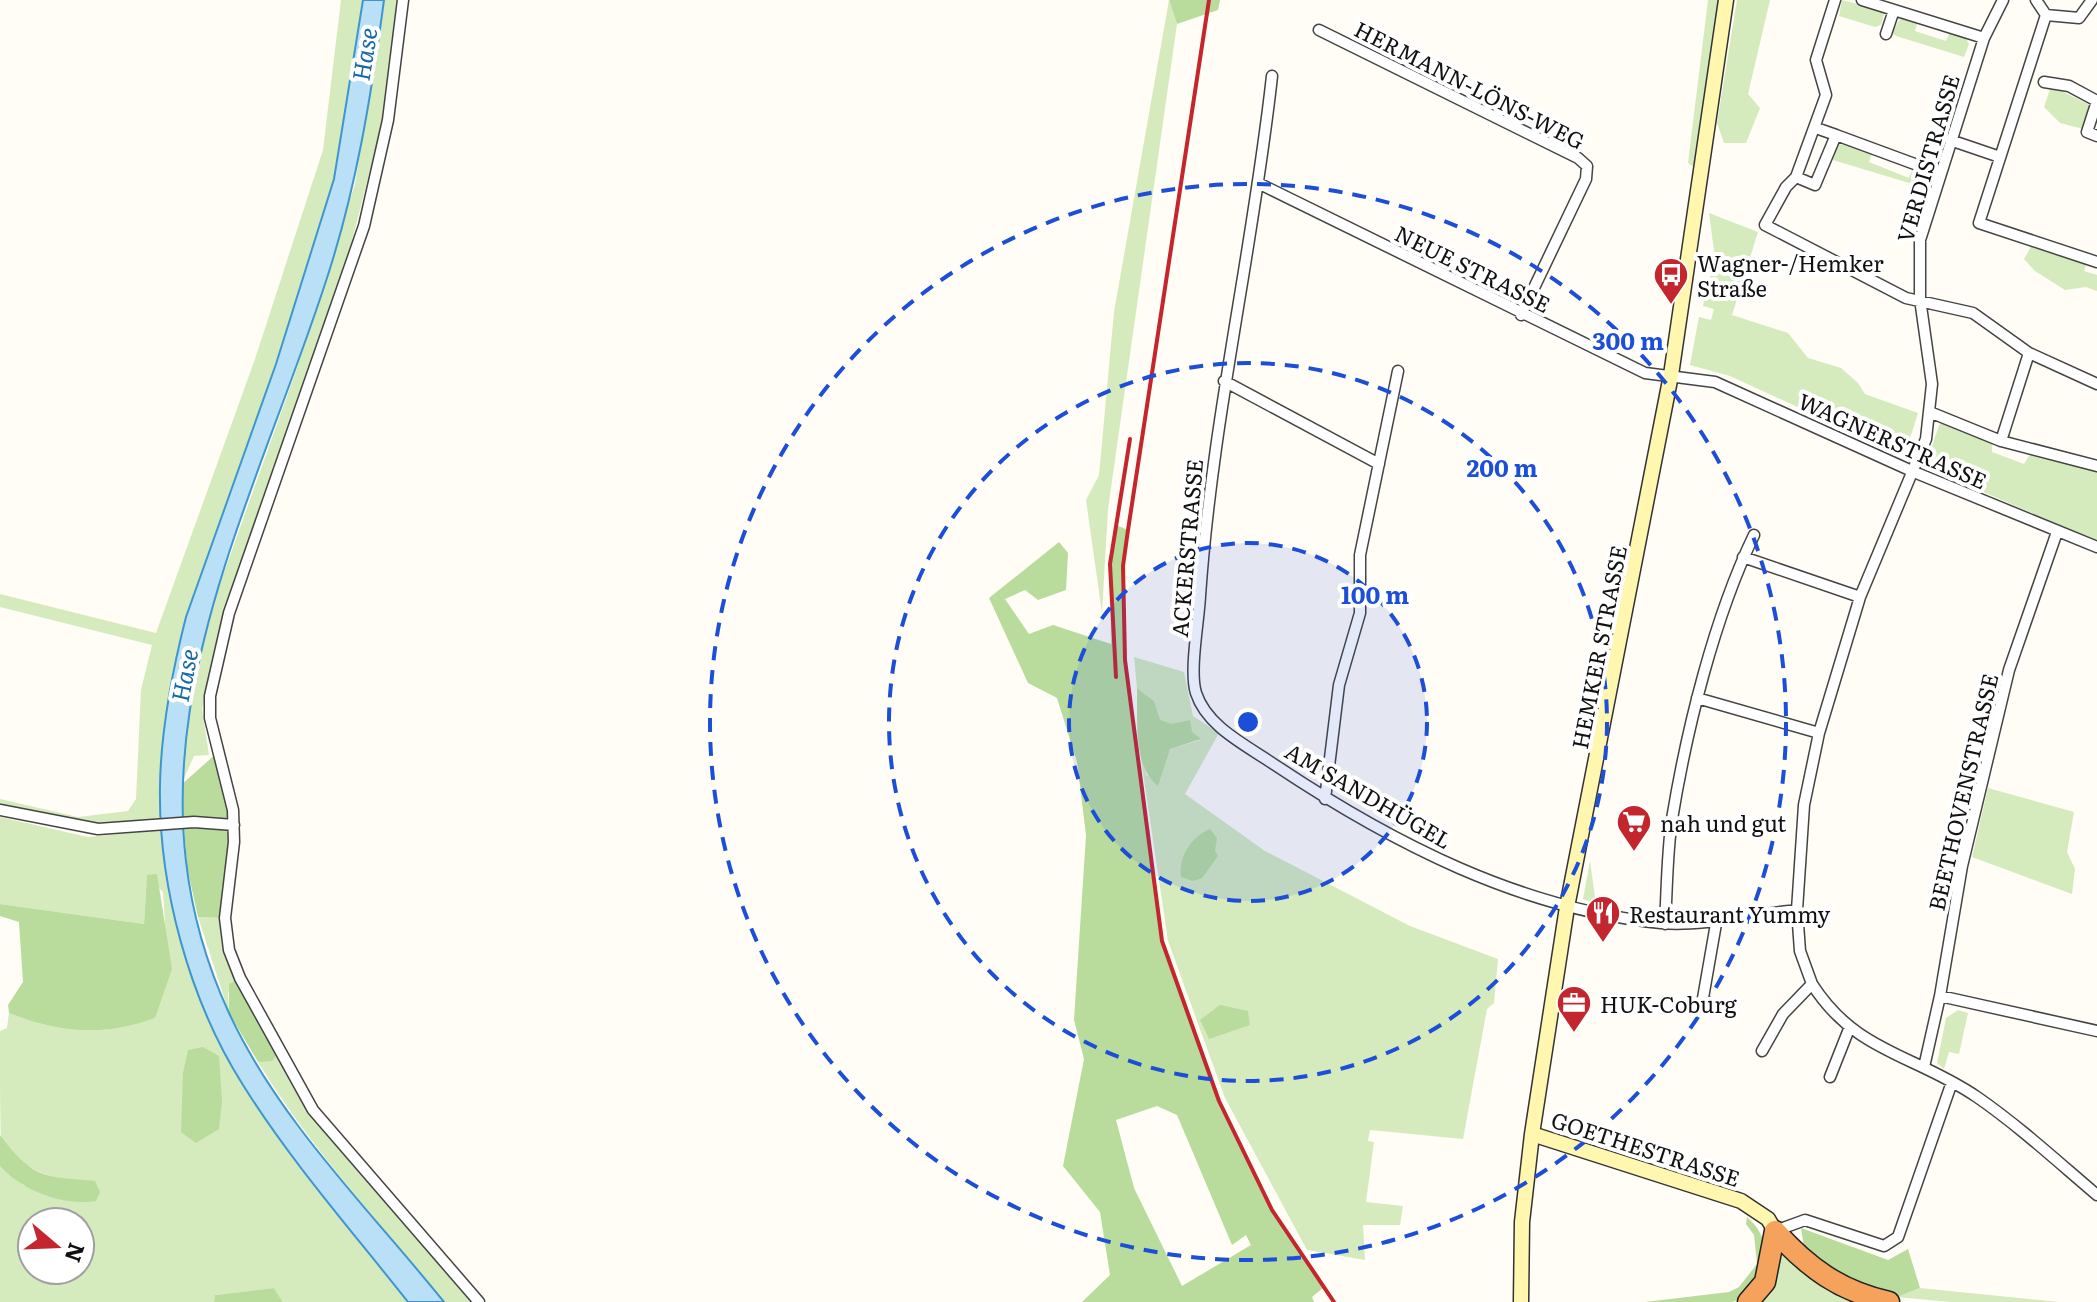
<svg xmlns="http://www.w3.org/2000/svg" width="2097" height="1302" viewBox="0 0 2097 1302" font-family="Literata,serif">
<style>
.green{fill:#d5ebbd;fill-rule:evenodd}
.forest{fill:#b9dc9c;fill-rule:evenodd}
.water{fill:#b9e0f7;stroke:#3f96cf;stroke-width:2}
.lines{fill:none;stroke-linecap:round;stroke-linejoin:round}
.street-casing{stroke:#444;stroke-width:13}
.secondary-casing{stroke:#333;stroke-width:17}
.highway-casing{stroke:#222;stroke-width:23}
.street{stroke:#fff;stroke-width:10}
.secondary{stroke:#fff6b0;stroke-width:14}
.highway{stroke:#f5a25d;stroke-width:20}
.rail{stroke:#c4262e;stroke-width:4}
.ring{fill:none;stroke:#1d4ed8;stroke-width:4;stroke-dasharray:14 10}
.labels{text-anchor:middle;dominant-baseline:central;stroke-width:8;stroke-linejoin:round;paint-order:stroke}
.street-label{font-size:22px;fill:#111;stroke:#fff}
.poi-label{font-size:22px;fill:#111;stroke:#fff;text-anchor:start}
.water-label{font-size:24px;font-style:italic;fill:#1768a6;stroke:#fff}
.centre{fill:#1d4ed8;stroke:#fff;stroke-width:4}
.ring-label{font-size:24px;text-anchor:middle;font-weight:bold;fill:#1d4ed8;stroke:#fff;stroke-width:8;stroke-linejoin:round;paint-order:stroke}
</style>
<rect width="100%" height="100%" fill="#fffdf5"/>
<path class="green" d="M341,0H363C355,60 349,121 334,179C319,242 297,304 276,364C225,513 155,659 162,819C99,831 61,821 0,808V799L78,817L128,811L136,799L141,690L152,645L0,607V594L156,633L255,359L323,150Z
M384,0H398L383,119L339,292L224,621L202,709L209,755L194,756L181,785L189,702L206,623L296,371L355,184Z
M1169,0L1177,24L1108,509L1102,613L1086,500L1099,475L1114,312Z
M1708,0H1721L1695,168L1688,163Z
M1737,0H1770L1748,94L1760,108L1746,143H1724L1717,123Z
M1842,0L1881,10L1884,14L1881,25L1875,27L1839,16Z
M1902,15L1918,21L1915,31L1946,41L1950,31L1965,37L1969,44L1964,57L1896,36L1892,33Z
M2051,86L2092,106L2083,129L2060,123L2044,107Z
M1845,144L1872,153L1869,162L1909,178L1913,168L1924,172L1919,186L1833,160L1837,145Z
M1709,213L1758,232L1732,315L1788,333L1808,358L1841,368L1858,383L1865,394L1918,413L1906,451L1898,453L1730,376L1690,365L1699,317L1711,320L1714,309L1703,306L1715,258Z
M2032,245L2087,262L2084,271L2097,275V291L2086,287L2065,290L2035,271L2024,259Z
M1944,422L1992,439V452L2024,464L2030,454H2035L2097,468V541L1930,469L1927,462L1939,425Z
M1134,657L1184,672L1193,716L1219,733L1185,794L1265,851L1410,926L1498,959L1494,1003L1487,1009L1463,1139L1370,1130L1368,1141L1374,1142L1366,1202L1403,1206L1400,1225H1363L1365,1260L1307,1250L1225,1098L1168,941L1140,752L1147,776L1170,749L1200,740L1159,720L1154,701L1137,688Z
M1988,788L2074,812L2067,852L2075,869L2072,894L1972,857Z
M0,817L88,837L162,830C171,917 196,1008 242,1084C288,1162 352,1231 408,1302H283L274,1288L215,1295L214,1302H0V1166L24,1186L78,1179C50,1181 13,1165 1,1136C0,1122 0,1052 0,1031L7,1028L9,1013C58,1033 105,1037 155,1018L165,922L163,892L147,876L144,924L0,904ZM32,1222H80V1270H32Z
M1590,861L1596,904L1583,899Z
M198,917L225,918L240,978L228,993L229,1013Z
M1958,1010L1968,1013L1959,1054L1949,1052L1944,1069L1937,1063L1946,1018Z
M279,1052L313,1110L479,1302H444C380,1223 311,1149 258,1062Z
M1778,1246L1856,1300L1855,1302H1759L1778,1269Z
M1920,1288L2060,1302H1950L1897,1297Z"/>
<path class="forest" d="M1169,0H1220L1218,10L1177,24Z
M1116,525L1128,530L1123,567L1125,660L1162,941L1219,1101L1272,1209L1323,1288L1312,1297L1314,1302H1082L1110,1275L1100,1212L1063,1166L1084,1059L1074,1020L1086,835L1077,762L1057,698L1028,683L989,598L1059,542L1068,553L1066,590L1038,600L1025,590L1005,599L1029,634L1053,625L1111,644L1110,564ZM1157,1106L1177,1115L1232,1245L1246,1235L1251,1245L1182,1286L1134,1188L1116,1120Z
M1137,688L1154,701L1160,720L1172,724L1190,720L1192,732L1201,739L1170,749L1158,786C1132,765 1138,719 1137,688Z
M218,752L232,810L225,918L198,917L187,867L181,785Z
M1210,829L1217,838L1215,851L1218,856L1202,878L1193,881L1181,877C1178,857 1192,836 1210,829Z
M157,874L172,969L155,1018C105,1037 58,1033 9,1013L8,1005L23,982L19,922L0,916V904L144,924L147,875Z
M240,978L279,1052L272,1061L258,1062L229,1013V984Z
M1220,1005L1248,1011L1250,1025L1209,1039L1200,1020Z
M203,1047L219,1056L222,1101L219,1129L196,1143L181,1132L183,1073L188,1050Z
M0,1135C34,1180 44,1176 95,1181L100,1192L96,1201C62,1206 23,1191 0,1166Z
M1747,1217C1770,1238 1768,1256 1754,1282C1749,1290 1742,1300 1732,1302C1709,1302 1669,1302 1645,1302L1729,1292L1739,1287L1757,1264L1754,1235L1746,1224Z
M1801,1228L1888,1260L1908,1249L1920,1288L1897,1297L1836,1277L1804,1247Z
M274,1288L283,1302H214L215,1295Z"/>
<path class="water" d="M363,0H384C371,97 356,191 325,284C246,526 111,757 229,1013C279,1121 370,1210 444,1302H408C352,1231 291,1162 243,1085C189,1000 158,885 160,785C161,728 172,672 186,617L276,364L334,179Z"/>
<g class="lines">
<defs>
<path id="street" d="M403,0L388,120L364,226L229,613L210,696V718L233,810L234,842L225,918L229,950L240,978L313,1110L479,1302
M1862,0L1984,38
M2036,0L2046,15L1979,223L2097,262
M2046,15L2079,18L2092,0
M1319,30L1578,158L1587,166L1586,179L1521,315
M1886,34L1894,10
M1272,76C1253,250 1212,421 1200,596C1199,620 1189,671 1196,693C1207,727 1246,745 1275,765C1392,843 1520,909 1661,923C1699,927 1758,914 1797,910
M2044,82L2069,86L2097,101
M2097,101L2087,132L2097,136
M1816,128L1836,135L1815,185L1796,177L1826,95L1816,60L1835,0
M1836,135L1939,173
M1950,140L2000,157
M1796,177L1786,187L1765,225L1906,298L1973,313L2029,353L2097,384
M1260,184L1645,373L1715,382L1914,472L2097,547
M1224,381L1379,464
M1932,413L2001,441L2097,466
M2001,441L2029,353
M1743,557L1860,597
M1697,698L1819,733
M1325,799L1339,685L1360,613V555L1398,371
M0,810L98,829L194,822L234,825
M1665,924C1667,889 1667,853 1672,819C1687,728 1714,618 1754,535
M1812,984C1856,1053 1914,1054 1977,1097C2019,1126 2058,1162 2097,1195
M1940,996L2097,1031
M1703,998L1717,918
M1762,1051L1783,1014L1812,984L1800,951L1797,910L1804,805L1819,733L1860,597L1926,439L1932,384L1920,299V240L1984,38L2003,0
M1924,1067L1940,996L1962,866L2009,670L2057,532
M1830,1077L1849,1029
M1775,1231L1805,1220L1884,1246L1898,1237L1952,1082"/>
<path id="secondary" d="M1532,1134L1741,1201L1768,1219L1775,1231
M1521,1302L1522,1222L1532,1134L1567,907L1671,375L1726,0"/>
<path id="highway" d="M1775,1231C1808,1268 1840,1291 1889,1302
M1748,1302L1765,1282L1775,1231"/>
</defs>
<use href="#street" class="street-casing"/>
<use href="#secondary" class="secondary-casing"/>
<use href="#highway" class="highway-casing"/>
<use href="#street" class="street"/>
<use href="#secondary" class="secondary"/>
<use href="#highway" class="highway"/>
<path class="rail" d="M1209,0L1128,530L1123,566L1125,660L1162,941L1219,1101L1272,1210L1334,1302
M1116,677L1110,564L1130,439"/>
</g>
<circle cx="1248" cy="722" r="179" fill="#1d4ed8" fill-opacity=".12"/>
<g class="ring">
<circle cx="1248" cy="722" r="179"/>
<circle cx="1248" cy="722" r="359"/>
<circle cx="1248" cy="722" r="538"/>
</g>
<defs>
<symbol id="bus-pin" viewBox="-11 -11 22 30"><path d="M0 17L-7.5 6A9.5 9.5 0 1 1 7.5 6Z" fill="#c4262e" stroke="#fff"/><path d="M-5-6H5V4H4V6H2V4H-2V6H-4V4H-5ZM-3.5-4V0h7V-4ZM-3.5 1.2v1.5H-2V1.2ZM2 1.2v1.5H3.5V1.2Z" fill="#fff"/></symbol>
<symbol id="supermarket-pin" viewBox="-11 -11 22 30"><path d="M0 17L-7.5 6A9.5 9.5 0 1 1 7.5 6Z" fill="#c4262e" stroke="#fff"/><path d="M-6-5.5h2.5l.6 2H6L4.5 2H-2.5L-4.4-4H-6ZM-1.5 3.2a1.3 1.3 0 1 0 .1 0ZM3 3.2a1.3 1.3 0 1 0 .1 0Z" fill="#fff"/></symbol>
<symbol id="restaurant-pin" viewBox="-11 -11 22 30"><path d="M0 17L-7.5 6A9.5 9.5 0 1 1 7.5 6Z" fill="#c4262e" stroke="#fff"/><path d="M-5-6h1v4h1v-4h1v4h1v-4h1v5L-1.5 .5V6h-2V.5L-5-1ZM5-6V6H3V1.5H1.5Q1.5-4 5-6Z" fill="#fff"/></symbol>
<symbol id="office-pin" viewBox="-11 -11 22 30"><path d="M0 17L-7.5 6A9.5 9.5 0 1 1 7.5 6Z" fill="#c4262e" stroke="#fff"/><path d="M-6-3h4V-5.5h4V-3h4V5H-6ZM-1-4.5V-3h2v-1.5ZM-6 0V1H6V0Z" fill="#fff"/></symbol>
</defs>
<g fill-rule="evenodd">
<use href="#bus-pin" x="1651" y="255" width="40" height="54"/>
<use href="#supermarket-pin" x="1614" y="802" width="40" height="54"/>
<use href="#restaurant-pin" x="1583" y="893" width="40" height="54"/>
<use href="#office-pin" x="1554" y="983" width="40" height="54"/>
</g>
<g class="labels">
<g class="street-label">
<text transform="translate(1470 84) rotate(27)">HERMANN-LÖNS-WEG</text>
<text transform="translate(1927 158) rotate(-74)">VERDISTRASSE</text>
<text transform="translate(1473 268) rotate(26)">NEUE STRASSE</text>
<text transform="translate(1893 440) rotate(24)">WAGNERSTRASSE</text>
<text transform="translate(1186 548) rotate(-85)">ACKERSTRASSE</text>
<text transform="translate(1598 647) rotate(-79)">HEMKER STRASSE</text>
<text transform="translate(1962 792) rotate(-77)">BEETHOVENSTRASSE</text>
<text transform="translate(1369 795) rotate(30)">AM SANDHÜGEL</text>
<text transform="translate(1646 1148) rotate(18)">GOETHESTRASSE</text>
</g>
<g class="poi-label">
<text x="1697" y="262">Wagner-/Hemker<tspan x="1697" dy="25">Straße</tspan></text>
<text x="1660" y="822">nah und gut</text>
<text x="1629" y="913">Restaurant Yummy</text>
<text x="1600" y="1003">HUK-Coburg</text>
</g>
<g class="water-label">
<text transform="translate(363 54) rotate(-81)">Hase</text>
<text transform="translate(183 675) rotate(-79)">Hase</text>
</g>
</g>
<circle cx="1248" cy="722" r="12" class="centre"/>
<g class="ring-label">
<text x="1628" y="350">300 m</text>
<text x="1502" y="477">200 m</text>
<text x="1375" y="604">100 m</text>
</g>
<g transform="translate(56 1246) rotate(109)"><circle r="38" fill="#ffffff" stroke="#a0a0a0" stroke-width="2"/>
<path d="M0-6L14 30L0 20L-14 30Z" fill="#c4262e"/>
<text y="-12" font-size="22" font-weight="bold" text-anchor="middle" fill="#111111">N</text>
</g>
</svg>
